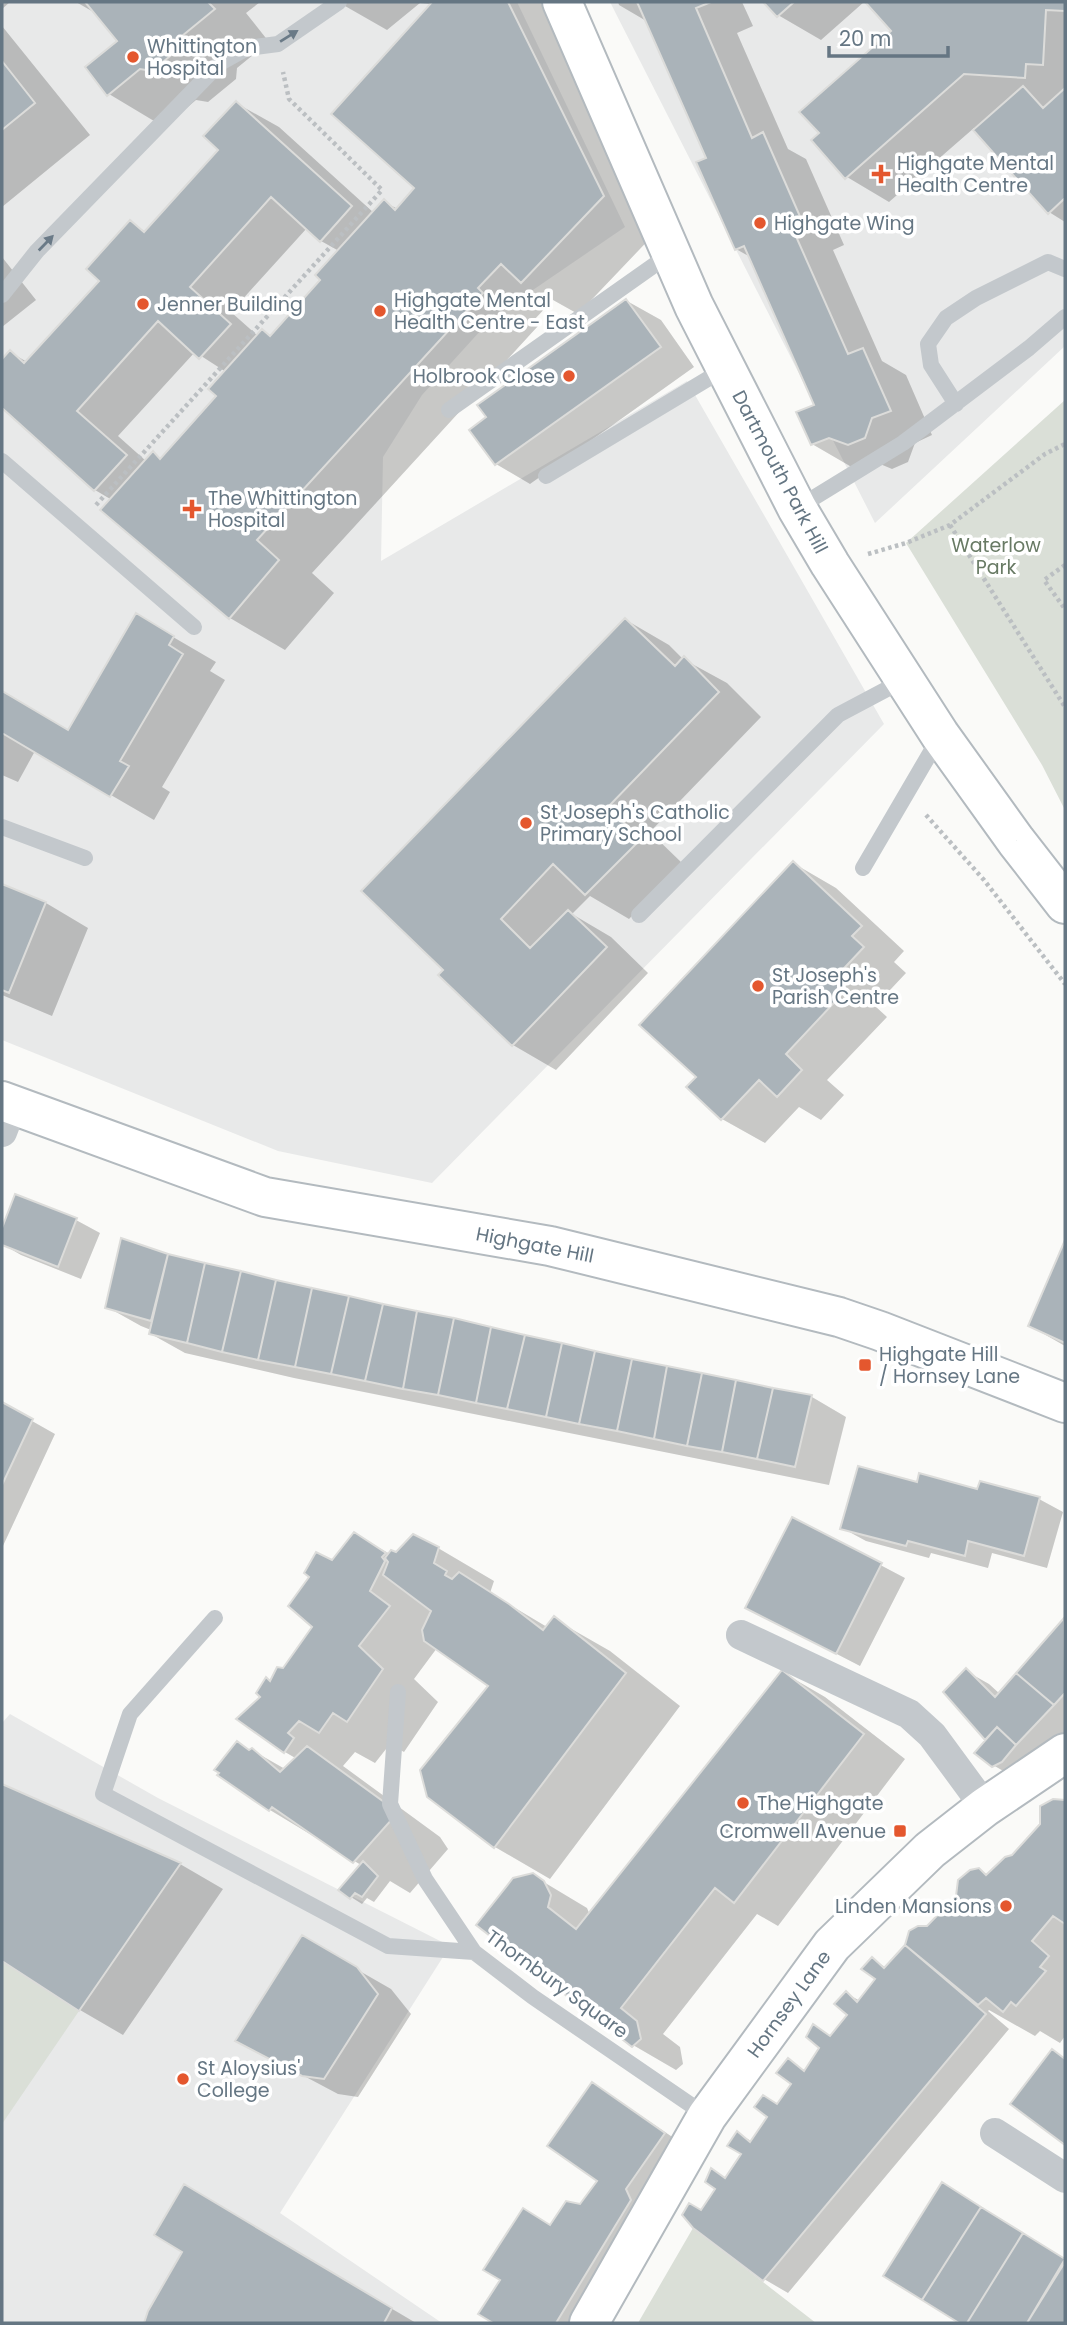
<svg xmlns="http://www.w3.org/2000/svg" width="1067" height="2325" viewBox="0 0 1067 2325" font-family="Poppins,sans-serif">
<style>
.built{fill:#e8e9e9}
.green{fill:#dadfd7}
.shadow{fill:#0003;fill-rule:evenodd}
.building{fill:#aab3b9;stroke:#dcdcda;stroke-width:2}
.lines{fill:none;stroke-linecap:round;stroke-linejoin:round}
.secondary-casing{stroke:#b3babf;stroke-width:42}
.path{stroke:#bbbfc2;stroke-width:4.5;stroke-dasharray:3.5 3.5;stroke-linecap:butt}
.lane{stroke:#c3c8cc;stroke-width:16}
.street{stroke:#c3c8cc;stroke-width:30}
.secondary{stroke:#fff;stroke-width:38}
.oneway{fill:#6a7a87}
.poi-dot{fill:#e4572e;stroke:#fff;stroke-width:2.5}
.labels{text-anchor:middle;dominant-baseline:central;stroke-width:7;stroke-linejoin:round;paint-order:stroke}
.poi-label{font-size:19px;fill:#657683;stroke:#fff;text-anchor:start}
.street-label{font-size:19px;fill:#657683;stroke:#fff}
.park-label{font-size:19px;fill:#687a64;stroke:#fff}
</style>
<rect width="100%" height="100%" fill="#fafaf8"/>
<path class="built" d="M2,2H517L625,227L492,318L422,395L383,457L381,561L687,381L884,724L432,1183L278,1151L2,1040Z
M610,2H1065V346L875,523Z
M10,1714L158,1798L450,1946L280,2213L442,2323H2V1723Z"/>
<path class="green" d="M1065,400V810L1042,765L906,543Z
M2,1961L79,2011L2,2124Z
M693,2228L816,2323H638Z"/>
<path class="shadow" d="M2,2H10L2,9Z
M76,2H260L246,13L269,42L237,68L236,79L208,102L196,100L164,127L109,94L119,41L97,14Z
M338,2H547L659,229L578,314L553,300L533,321L538,326L312,573L334,593L285,650L230,618L112,500L95,490L2,405V361L10,352L27,362L101,281L131,223L146,232L221,150L236,103L279,127L374,213L384,202L398,209L417,187L432,4L420,3L387,30ZM307,228L321,241L339,251L323,280L272,337L262,331L258,336L231,312ZM195,352L226,372L218,396L162,459L153,454L146,461L118,436Z
M618,2H742L753,26L737,33L788,149L806,159L844,245L833,250L882,361L906,375L932,435L915,443L908,462L892,469L873,461L855,469L812,444L817,406L752,258L736,249L708,159L648,22L619,5Z
M766,2H864L821,40L778,15Z
M868,2H1065V222L1049,212L974,128L889,202L847,177L821,134L894,31Z
M2,26L90,135L2,207Z
M2,257L36,300L2,327Z
M627,301L661,320L694,367L530,484L496,464Z
M137,616L216,662L210,671L225,680L162,787L170,792L154,820L35,751L18,782L2,775V693L68,732Z
M626,620L669,645L683,659L727,683L761,717L650,832L683,864L629,919L590,896L572,914L611,937L648,973L556,1070L513,1045L441,975Z
M793,863L836,888L904,951L894,962L906,973L875,1006L887,1017L827,1080L844,1095L821,1120L799,1107L765,1143L722,1119L698,1077Z
M2,885L46,903L88,928L52,1016L2,995Z
M16,1196L76,1220L100,1233L81,1279L21,1255L2,1244V1233Z
M122,1240L205,1265L632,1361L812,1397L846,1417L829,1485L294,1378L185,1353L151,1334V1330L141,1326L107,1307Z
M1065,1244V1346L1030,1326Z
M2,1404L55,1434L2,1548Z
M918,1484L1039,1499L1063,1512L1047,1568L992,1553L988,1568L931,1553L929,1558L866,1541L842,1528Z
M793,1519L905,1578L860,1666L771,1620Z
M354,1534L390,1554L438,1548L494,1581L490,1593L547,1627L554,1619L610,1651L680,1706L550,1879L495,1847L428,1796L491,1685L437,1648L414,1679L438,1702L404,1752L390,1744L375,1763L355,1752L343,1766L440,1837L448,1849L410,1893L390,1881L374,1902L367,1898L362,1904L351,1897L361,1865L270,1810L252,1750L285,1769L297,1759L285,1752L262,1697L271,1682L284,1670L314,1626L332,1562Z
M1064,1620L1065,1733L1026,1775L1017,1779L993,1765L988,1740L945,1692L966,1671L989,1684L1000,1694Z
M782,1672L825,1697L905,1759L778,1926L757,1914L663,2034L680,2047L683,2064L676,2070L633,2045L478,1925L532,1875L587,1908L590,1915Z
M2,1786L180,1864L223,1889L123,2035L80,2010L2,1958Z
M1053,1801L1065,1802V2036L1060,2043L1040,2031L1035,2036L989,2010L988,2011L1009,2029L788,2293L764,2279L702,2212L717,2189L712,2170L727,2179L743,2153L737,2133L753,2142L793,2083L788,2061L806,2071L850,2014L846,1993L860,2001L877,1978L873,1960L887,1968L908,1943L928,1928L958,1897L979,1870L988,1875L1013,1857L1041,1825Z
M302,1938L391,1989L411,2014L358,2097L338,2094L272,2059Z
M592,2084L615,2098L687,2147L587,2323H496L481,2314L552,2226L581,2206L599,2180Z
M966,2198L1065,2261V2323H962L885,2275Z
M218,2206L416,2323H146L149,2312Z"/>
<path class="building" d="M85,2H208L215,9L182,36L181,47L152,71L140,69L107,96L85,67L117,41Z
M432,2H508L604,196L521,283L501,264L478,288L483,293L257,540L279,560L229,619L100,510L153,451L160,459L216,396L208,389L262,329L270,336L320,280L315,275L384,199L395,210L414,188L331,114Z
M637,2H711L696,8L752,138L763,132L802,221L791,225L848,354L863,348L891,411L872,418L865,438L848,445L829,438L811,445L796,412L814,405L744,246L735,250L696,162L706,158Z
M763,2H794L777,17Z
M865,2H1065V11L1046,10L1043,65L1026,64L1025,78L964,74L845,179L811,140L819,133L799,112L891,31Z
M2,61L35,103L2,130Z
M1023,86L1043,108L1065,88V198L1048,214L973,130Z
M236,101L352,206L320,242L271,197L190,287L231,324L199,359L158,321L77,411L127,455L94,491L2,408V359L10,350L24,363L99,281L86,269L130,220L144,232L218,150L203,136Z
M626,299L661,347L495,465L469,430L486,417L477,405Z
M136,613L174,636L169,645L183,654L120,761L129,766L110,797L2,733V691L68,730Z
M625,618L675,666L684,656L719,692L608,807L641,839L585,895L553,864L501,919L530,948L568,910L607,947L512,1046L438,975L443,970L361,891Z
M793,861L862,926L852,936L864,947L833,980L845,991L786,1054L802,1070L777,1097L759,1080L721,1120L686,1087L696,1077L639,1025Z
M2,884L46,902L9,993L2,990Z
M15,1194L77,1218L58,1267L2,1245V1228Z
M121,1238L168,1254L151,1321L105,1308Z
M1065,1240V1343L1028,1326Z
M168,1254L205,1263L187,1343L149,1334Z
M205,1263L241,1271L222,1352L187,1343Z
M241,1271L276,1280L258,1360L222,1352Z
M276,1280L312,1288L295,1367L258,1360Z
M312,1288L349,1296L331,1374L295,1367Z
M349,1296L383,1304L365,1381L331,1374Z
M383,1304L417,1311L403,1389L365,1381Z
M417,1311L454,1318L438,1395L403,1389Z
M454,1318L491,1327L476,1403L438,1395Z
M491,1327L525,1335L507,1409L476,1403Z
M525,1335L562,1343L546,1417L507,1409Z
M562,1343L595,1351L579,1424L546,1417Z
M595,1351L632,1359L617,1431L579,1424Z
M632,1359L667,1366L654,1439L617,1431Z
M667,1366L702,1373L687,1446L654,1439Z
M702,1373L736,1380L722,1452L687,1446Z
M736,1380L773,1388L757,1459L722,1452Z
M773,1388L812,1395L795,1467L757,1459Z
M2,1402L33,1419L2,1485Z
M858,1466L917,1482L919,1473L977,1489L980,1481L1040,1497L1024,1556L968,1541L965,1556L908,1541L906,1546L840,1529Z
M792,1517L882,1563L836,1654L745,1608Z
M354,1532L386,1553L382,1557L385,1561L370,1591L390,1606L359,1646L383,1669L347,1722L333,1713L319,1733L299,1721L288,1733L294,1738L284,1753L236,1719L260,1697L256,1693L266,1677L270,1681L277,1667L283,1668L312,1627L288,1606L309,1577L304,1573L316,1552L332,1560Z
M413,1534L439,1547L434,1563L447,1571L445,1575L452,1579L459,1572L509,1604L543,1630L554,1616L626,1673L494,1848L427,1797L420,1770L488,1686L424,1641L422,1630L431,1611L383,1575L388,1562L385,1558L391,1550L396,1552Z
M1064,1618L1065,1693L1054,1705L1016,1673Z
M966,1668L995,1697L1016,1673L1054,1705L1016,1745L997,1727L985,1740L943,1692Z
M782,1670L864,1734L734,1903L715,1888L621,2008L637,2021L641,2039L632,2047L476,1925L513,1878L533,1873L544,1881L551,1895L548,1907L576,1929Z
M997,1727L1016,1745L1002,1762L992,1767L974,1753Z
M237,1741L249,1750L252,1748L280,1772L307,1746L384,1802L394,1817L353,1863L272,1807L269,1811L217,1775L219,1773L214,1770Z
M2,1784L181,1863L79,2011L2,1961Z
M1053,1799L1065,1800V1924L1053,1916L1032,1941L1049,1956L1040,1967L1046,1971L1016,2006L1011,2002L1003,2012L986,1998L978,2005L905,1945L909,1931L918,1926H927L956,1896L958,1880L970,1870L979,1868L986,1875L1005,1857L1012,1855L1040,1824V1806Z
M363,1861L378,1876L362,1897L355,1893L350,1899L338,1890Z
M302,1935L357,1967L378,1994L324,2079L302,2076L235,2041Z
M905,1945L986,2014L763,2281L693,2228L682,2215L689,2203L701,2210L715,2189L705,2182L711,2168L725,2178L741,2154L727,2146L737,2131L750,2142L767,2117L754,2107L763,2095L777,2104L791,2084L776,2073L788,2058L804,2071L819,2048L806,2037L813,2024L830,2036L847,2015L834,2004L846,1991L857,2002L875,1979L861,1969L872,1957L884,1968Z
M1052,2049L1065,2059V2145L1010,2104Z
M592,2082L665,2133L626,2189L631,2200L556,2323H493L478,2314L500,2280L483,2270L523,2208L550,2225L566,2201L580,2204L597,2181L547,2146Z
M942,2182L981,2207L922,2300L883,2276Z
M184,2184L392,2308L384,2323H144L148,2311L182,2252L154,2235Z
M981,2207L1023,2233L967,2323H959L922,2300Z
M1023,2233L1065,2259L1027,2323H967Z
M1065,2262V2323H1027Z"/>
<g class="lines">
<defs>
<path id="secondary" d="M562,2L694,306L797,508L830,564L940,735L1016,841L1065,904
M2,1101L265,1197L550,1246L839,1317L880,1331L1065,1403
M589,2323L707,2116L832,1945L930,1850L985,1807L1065,1753"/>
</defs>
<use href="#secondary" class="secondary-casing"/>
<path class="path" d="M96,505L382,190L289,99L283,72
M950,525L1065,707
M868,554L906,543L950,525L1045,454L1065,444
M1065,565L1044,580L1065,609
M926,815L984,880L1065,984"/>
<path class="lane" d="M2,295L37,251L220,63L247,48L278,44L339,2
M956,404L931,365L928,344L946,318L976,298L1048,262L1065,269
M449,410L670,254
M2,461L194,627
M546,476L726,368
M797,508L903,443L1029,348L1065,317
M2,827L85,858
M863,868L939,738
M639,915L838,715L904,680
M215,1618L130,1714L103,1794L388,1946L474,1952
M398,1692L390,1804L425,1879L474,1952L533,1997L707,2116"/>
<path class="street" d="M2,1132L12,1106
M741,1635L909,1714L932,1735L985,1807
M995,2133L1065,2178"/>
<use href="#secondary" class="secondary"/>
</g>
<defs><path id="oneway-solid" d="M-6-.8H1V-3.2L6.5 0L1 3.2V.8H-6Z" transform="scale(1.75)"/></defs>
<g class="oneway">
<use href="#oneway-solid" transform="translate(289 36) rotate(-32)"/>
<use href="#oneway-solid" transform="translate(46 243) rotate(-46)"/>
</g>
<g class="poi-dot">
<circle cx="133" cy="57" r="7"/>
<path d="M877.5 163.5h7v7h7v7h-7v7h-7v-7h-7v-7h7z"/>
<circle cx="760" cy="223" r="7"/>
<circle cx="143" cy="304" r="7"/>
<circle cx="380" cy="311" r="7"/>
<circle cx="569" cy="376" r="7"/>
<path d="M188.5 498.5h7v7h7v7h-7v7h-7v-7h-7v-7h7z"/>
<circle cx="526" cy="823" r="7"/>
<circle cx="758" cy="986" r="7"/>
<rect x="858" y="1358" width="14" height="14" rx="3.5"/>
<circle cx="743" cy="1803" r="7"/>
<rect x="893" y="1824" width="14" height="14" rx="3.5"/>
<circle cx="1006" cy="1906" r="7"/>
<circle cx="183" cy="2079" r="7"/>
</g>
<g class="labels">
<g class="poi-label">
<text x="147" y="46">Whittington<tspan x="147" dy="22">Hospital</tspan></text>
<text x="897" y="163">Highgate Mental<tspan x="897" dy="22">Health Centre</tspan></text>
<text x="774" y="223">Highgate Wing</text>
<text x="394" y="300">Highgate Mental<tspan x="394" dy="22">Health Centre - East</tspan></text>
<text x="157" y="304">Jenner Building</text>
<text x="555" y="376" text-anchor="end">Holbrook Close</text>
<text x="208" y="498">The Whittington<tspan x="208" dy="22">Hospital</tspan></text>
<text x="540" y="812">St Joseph's Catholic<tspan x="540" dy="22">Primary School</tspan></text>
<text x="772" y="975">St Joseph's<tspan x="772" dy="22">Parish Centre</tspan></text>
<text x="879" y="1354">Highgate Hill<tspan x="879" dy="22">/ Hornsey Lane</tspan></text>
<text x="757" y="1803">The Highgate</text>
<text x="886" y="1831" text-anchor="end">Cromwell Avenue</text>
<text x="992" y="1906" text-anchor="end">Linden Mansions</text>
<text x="197" y="2068">St Aloysius'<tspan x="197" dy="22">College</tspan></text>
</g>
<g class="street-label">
<text transform="translate(780 472) rotate(62)">Dartmouth Park Hill</text>
<text transform="translate(535 1245) rotate(11)">Highgate Hill</text>
<text transform="translate(557 1984) rotate(36)">Thornbury Square</text>
<text transform="translate(789 2004) rotate(-54)">Hornsey Lane</text>
</g>
<g class="park-label">
<text x="996" y="545">Waterlow<tspan x="996" dy="22">Park</tspan></text>
</g>
</g>
<rect width="1067" height="2325" fill="none" stroke="#657683" stroke-width="7"/>
<path d="M829 46v10h119v-10" fill="none" stroke="#657683" stroke-width="3.5"/>
<text x="839" y="46" font-size="21" fill="#657683" stroke="#ffffff" stroke-width="5" paint-order="stroke">20 m</text>
</svg>
